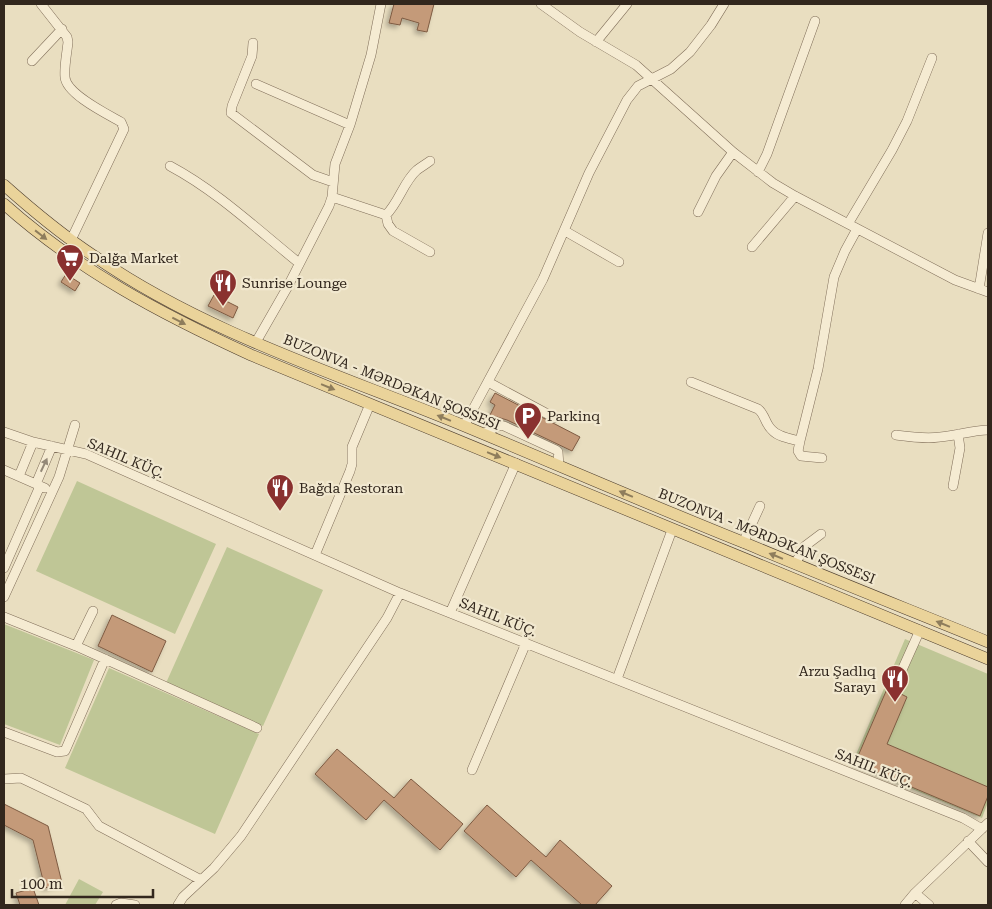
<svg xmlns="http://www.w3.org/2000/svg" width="992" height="909" viewBox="0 0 992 909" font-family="'Roboto Serif',serif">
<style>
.green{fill:#bfc696}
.building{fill:#c49a79;stroke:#7e5b42;filter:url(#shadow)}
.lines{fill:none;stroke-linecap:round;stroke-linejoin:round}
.minor-casing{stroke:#816f5a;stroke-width:10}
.major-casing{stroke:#4e3e2e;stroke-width:12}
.minor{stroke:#f5ebd2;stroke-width:9}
.major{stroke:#ead39a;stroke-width:11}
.oneway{fill:#8e7d5c}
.oneway2{fill:#948978}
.labels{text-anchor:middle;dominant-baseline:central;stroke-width:4.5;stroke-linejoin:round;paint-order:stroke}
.poi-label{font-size:14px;fill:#32271d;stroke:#f1e8cf;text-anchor:start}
.street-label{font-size:14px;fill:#32271d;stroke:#f1e8cf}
</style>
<defs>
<filter id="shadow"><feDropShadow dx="-3" dy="3" stdDeviation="2.5" flood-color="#0004"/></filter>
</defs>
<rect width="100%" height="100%" fill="#e9dec0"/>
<path class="green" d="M77,481L216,544L175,634L36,571Z
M227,547L323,590L263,726L166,683Z
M4,624L94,660L60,745L4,724Z
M905,639L988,674V802L982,818L852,764Z
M109,668L259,734L215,834L65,768Z
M79,879L103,892L95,905H65Z"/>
<path class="building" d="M394,4H434L427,32L417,30L419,23L402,18L400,25L389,23Z
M66,274L80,283L75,291L61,282Z
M214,295L238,307L233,318L208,306Z
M495,393L580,437L572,451L507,420L490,415L495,405L490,402Z
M112,615L166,641L152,672L98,646Z
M887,689L888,693L891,696L896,695L899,693L907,697L887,744L988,787V796L980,816L855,763Z
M337,749L394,798L411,779L463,824L440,850L384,800L366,820L315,774Z
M4,804L48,826L62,883L45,888L33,840L4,825Z
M487,805L546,857L560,840L612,886L595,905H582L531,860L516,877L464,831Z
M33,888L39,905H20L16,893Z"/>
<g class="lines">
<defs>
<path id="minor" d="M41,4L67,37L68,42C67,53 64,66 65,77C66,94 107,114 121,122L124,129L71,240
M541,4L580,32L636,65L733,152L773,183L795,196L955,280L988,292
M596,42L627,4
M253,43L252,56L232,106L231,113L313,175L333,182
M32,61L62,29
M256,84L350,125
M170,166C217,191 258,230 299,263
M758,172L767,154L815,21
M332,197L386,215C399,202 404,181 417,170C421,167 426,164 430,161
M698,212L716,176L733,152
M386,215L388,224L393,231L430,252
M848,224L892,150L907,121L932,58
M565,231L619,262
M752,247L795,196
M979,289L988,233
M256,342L287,288L329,206L332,197L335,164L350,125L371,55L381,4
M488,382L555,418
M691,382L758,409C765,414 765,424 772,430C778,437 791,439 800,441L818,369L834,277L845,251L857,229
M464,426L543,279L589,173L627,100L638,86L671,69L690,52L711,25L724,4
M4,432L33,442L86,454L400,593L963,818L982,829
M483,434L500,425L504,426L556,450L558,452L559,466
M896,435C911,437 925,439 940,437C957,436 972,430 988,430
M800,441L798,451L801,456L822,458
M4,470L45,488
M19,476L33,442
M36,484L52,446
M953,486L960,448L958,434
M743,543L760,506
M315,555L350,471L352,464V447L370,404
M795,564L805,546L821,534
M4,568L40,486
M4,597L59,477L75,425
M450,613L516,463
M4,617L76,646L257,728
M76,646L93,611
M617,679L672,530
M893,690L920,630
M4,732L57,752L65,751L105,659
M472,770L526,643
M4,779L21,778L86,809L99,826L201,880
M968,841L988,862
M915,893L929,905
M116,905L121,903L135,905
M178,905L183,897L214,868L241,836L387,618L400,593
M905,905L915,893L988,823"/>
<path id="major" d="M4,185C32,210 62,235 94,256C205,333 338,374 462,425C556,464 650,505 745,543C826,577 907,609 988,642
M4,204C78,270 161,314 251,355L988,659"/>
</defs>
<use href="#minor" class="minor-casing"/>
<use href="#major" class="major-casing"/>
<use href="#minor" class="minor"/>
<use href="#major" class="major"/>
</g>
<defs><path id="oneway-solid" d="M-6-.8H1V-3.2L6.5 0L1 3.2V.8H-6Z" transform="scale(1.25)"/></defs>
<g class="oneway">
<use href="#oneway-solid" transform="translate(41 235) rotate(38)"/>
<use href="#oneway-solid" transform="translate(179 321) rotate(27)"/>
<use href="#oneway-solid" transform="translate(328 387) rotate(22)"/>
<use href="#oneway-solid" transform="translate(444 418) rotate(-158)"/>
<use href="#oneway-solid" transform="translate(494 455) rotate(22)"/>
<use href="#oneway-solid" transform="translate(626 494) rotate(-157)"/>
<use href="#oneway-solid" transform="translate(776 556) rotate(-158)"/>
<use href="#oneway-solid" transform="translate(943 624) rotate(-158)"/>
</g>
<use class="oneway2" href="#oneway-solid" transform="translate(44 465) rotate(-65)"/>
<defs>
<symbol id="supermarket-pin" viewBox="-11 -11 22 30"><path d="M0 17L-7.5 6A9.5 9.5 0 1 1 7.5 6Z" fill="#8a312f" stroke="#f1e8cf"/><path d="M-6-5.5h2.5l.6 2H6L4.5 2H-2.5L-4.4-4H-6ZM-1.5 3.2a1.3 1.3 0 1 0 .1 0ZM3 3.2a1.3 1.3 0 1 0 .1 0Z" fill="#fff"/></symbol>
<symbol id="restaurant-pin" viewBox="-11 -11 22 30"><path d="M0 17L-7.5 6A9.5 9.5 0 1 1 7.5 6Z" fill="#8a312f" stroke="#f1e8cf"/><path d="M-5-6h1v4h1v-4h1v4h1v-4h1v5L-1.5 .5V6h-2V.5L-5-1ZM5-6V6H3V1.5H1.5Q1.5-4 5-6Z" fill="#fff"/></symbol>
<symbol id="parking-pin" viewBox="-11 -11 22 30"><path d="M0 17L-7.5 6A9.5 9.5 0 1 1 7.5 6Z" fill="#8a312f" stroke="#f1e8cf"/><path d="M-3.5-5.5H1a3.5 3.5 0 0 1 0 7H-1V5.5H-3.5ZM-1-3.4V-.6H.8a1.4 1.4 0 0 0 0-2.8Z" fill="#fff"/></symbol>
</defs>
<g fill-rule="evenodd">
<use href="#supermarket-pin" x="54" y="242" width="32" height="43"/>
<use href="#restaurant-pin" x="207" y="267" width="32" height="43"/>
<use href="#parking-pin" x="512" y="400" width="32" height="43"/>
<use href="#restaurant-pin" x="264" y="472" width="32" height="43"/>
<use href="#restaurant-pin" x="879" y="663" width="32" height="43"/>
</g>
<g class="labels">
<g class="poi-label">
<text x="89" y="258">Dalğa Market</text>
<text x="242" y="283">Sunrise Lounge</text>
<text x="547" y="416">Parkinq</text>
<text x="299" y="488">Bağda Restoran</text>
<text x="876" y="671" text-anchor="end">Arzu Şadlıq<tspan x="876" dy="16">Sarayı</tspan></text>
</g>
<g class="street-label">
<text transform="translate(392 382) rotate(22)">BUZONVA - MƏRDƏKAN ŞOSSESI</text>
<text transform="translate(126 458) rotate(23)">SAHIL KÜÇ.</text>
<text transform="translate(767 536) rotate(22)">BUZONVA - MƏRDƏKAN ŞOSSESI</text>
<text transform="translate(498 617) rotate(22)">SAHIL KÜÇ.</text>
<text transform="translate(874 768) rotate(22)">SAHIL KÜÇ.</text>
</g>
</g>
<rect width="992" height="909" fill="none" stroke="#32271d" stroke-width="10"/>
<path d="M12 889v8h141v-8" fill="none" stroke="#32271d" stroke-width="2.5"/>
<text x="20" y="889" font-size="15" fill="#32271d" stroke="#f1e8cf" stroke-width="4" paint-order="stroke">100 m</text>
</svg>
